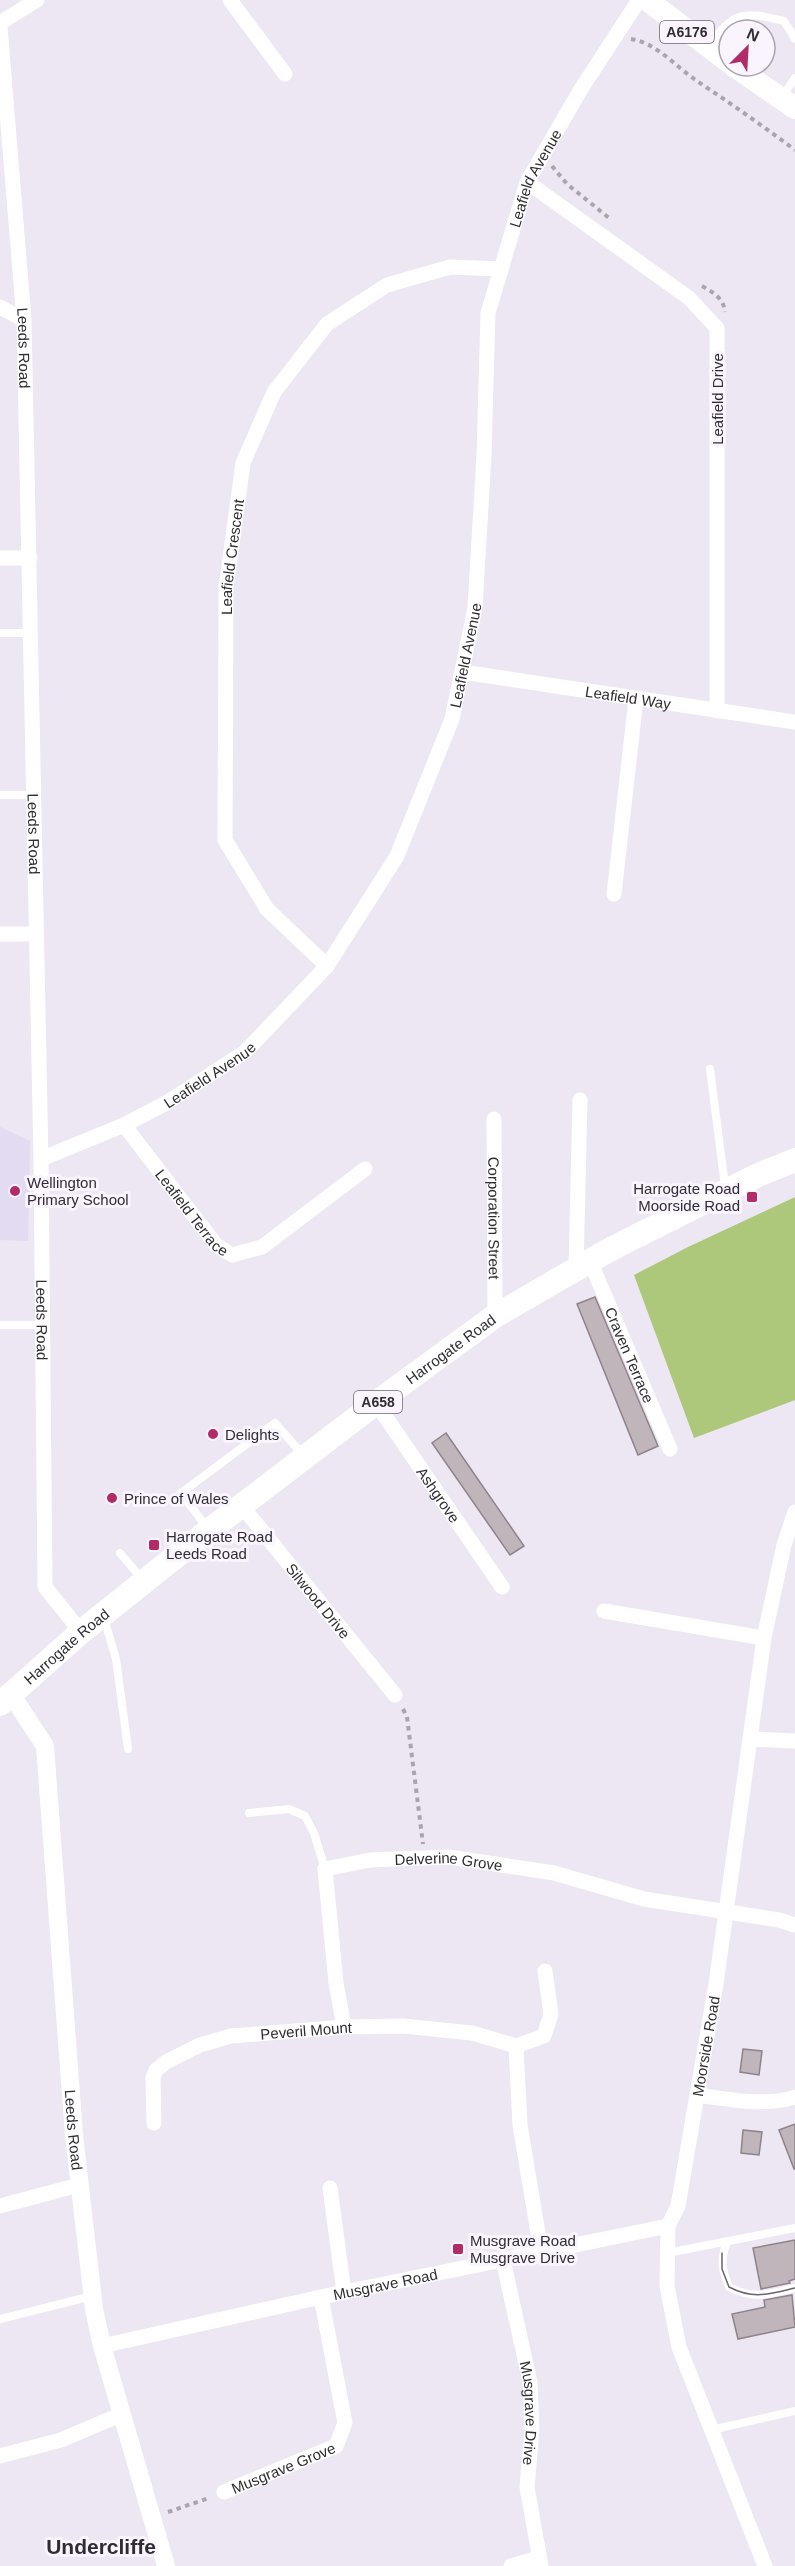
<svg xmlns="http://www.w3.org/2000/svg" width="795" height="2566" viewBox="0 0 795 2566" font-family="Helvetica,sans-serif">
<style>
.education{fill:#e2dbf1}
.green{fill:#adc87a}
.building{fill:#c1b5bc;stroke:#8f838b;stroke-width:1.5}
.lines{fill:none;stroke-linecap:round;stroke-linejoin:round}
.path{stroke:#aaa4af;stroke-width:4;stroke-dasharray:4.5 4.5;stroke-linecap:butt}
.service{stroke:#fff;stroke-width:8}
.minor{stroke:#fff;stroke-width:15}
.tertiary{stroke:#fff;stroke-width:18}
.primary{stroke:#fff;stroke-width:22}
.trunk{stroke:#fff;stroke-width:24}
.tram{stroke:#68646c;stroke-width:1.5}
.poi-dot{fill:#b32a68;stroke:#f9f4fe;stroke-width:2}
.labels{text-anchor:middle;dominant-baseline:central;stroke-width:6;stroke-linejoin:round;paint-order:stroke}
.shield{fill:#f9f4fe;stroke:#6c696f;stroke-width:1.5}
.shield-label{font-size:14px;font-weight:bold;fill:#2f2d32}
.street-label{font-size:15px;fill:#2f2d32;stroke:#f9f4fe}
.poi-label{font-size:15px;fill:#2f2d32;stroke:#f9f4fe;text-anchor:start}
.district-label{font-size:21px;font-weight:bold;fill:#2f2d32;stroke:#f9f4fe}
</style>
<rect width="100%" height="100%" fill="#ede6f3"/>
<path class="education" d="M0,1127L30,1141L28,1241L0,1240Z"/>
<path class="green" d="M795,1197V1400L694,1438L634,1275L688,1247Z"/>
<path class="building" d="M595,1297L658,1446L638,1455L577,1304Z
M446,1433L524,1546L510,1555L432,1443Z
M743,2049L762,2051L759,2075L740,2072Z
M795,2124V2168L794,2169L779,2130Z
M743,2130L762,2132L759,2155L741,2153Z
M795,2240V2279L789,2281L790,2283L761,2289L753,2248Z
M792,2295L795,2327L738,2339L732,2314L765,2307L764,2300Z"/>
<g class="lines">
<path class="path" d="M631,39C657,43 676,67 697,81C730,103 763,126 795,150
M552,166L567,184L609,218
M702,286C713,292 724,299 725,312
M403,1709L407,1717L423,1844
M168,2512L209,2498"/>
<path class="service" d="M709,46C734,11 743,11 784,21L795,39
M782,97L795,78
M0,633H31
M0,795H33
M710,1069L725,1186
M0,1325H43
M208,1529L181,1493L275,1423L303,1455
M120,1553L142,1579
M104,1618L116,1659L128,1749
M249,1813L289,1809L305,1816L314,1833L325,1869
M727,2242C720,2259 722,2270 729,2287C754,2300 769,2294 795,2288
M667,2253L795,2228
M0,2319L92,2296
M711,2430L795,2411"/>
<g class="minor">
<path d="M230,0L285,74"/>
<path d="M0,23L37,0"/>
<path id="s1" d="M0,27L24,320L41,1159L45,1587L81,1632"/>
<path d="M527,182L689,298L717,328V711"/>
<path d="M0,307L24,320"/>
<path d="M0,558H30"/>
<path id="s2" d="M462,672L795,722"/>
<path d="M614,894L636,699"/>
<path d="M0,934H35"/>
<path id="s3" d="M327,966L267,909L225,840L226,588L243,463L274,392L327,324L387,285L450,267L501,269"/>
<path id="s4" d="M494,1119L495,1316"/>
<path id="s5" d="M124,1125L216,1245L232,1255L262,1247L365,1169"/>
<path id="s6" d="M41,1159L124,1125L168,1102L245,1052L327,966L397,856L452,719L475,608L484,455L488,313L527,182L581,89L639,0"/>
<path id="s7" d="M590,1261L670,1449"/>
<path d="M576,1268L580,1100"/>
<path id="s8" d="M376,1403L502,1587"/>
<path id="s9" d="M241,1505L395,1695"/>
<path d="M604,1611L764,1638"/>
<path d="M750,1739L795,1741"/>
<path id="s10" d="M344,2027L336,1983L325,1869L370,1860L449,1857L554,1873L644,1899L779,1920L795,1925"/>
<path d="M516,2046L544,2036L551,2014L545,1971"/>
<path d="M697,2095C728,2099 765,2107 795,2097"/>
<path id="s11" d="M154,2123L153,2078L156,2070L166,2062L200,2045L231,2036L344,2027L403,2026L472,2033L516,2046L520,2125L541,2251"/>
<path d="M330,2188L344,2292"/>
<path d="M0,2206L79,2185"/>
<path id="s12" d="M503,2260L530,2382L532,2429L527,2487L541,2566"/>
<path id="s13" d="M102,2346L321,2297L668,2226"/>
<path d="M0,2456L61,2440L122,2414"/>
<path id="s14" d="M224,2492L336,2446L345,2423L321,2297"/>
<path d="M511,2566L539,2558"/>
<path id="s15" d="M765,2566L679,2347L667,2286L668,2226L678,2206L716,1984L764,1638L784,1545L795,1512"/>
</g>
<path class="tertiary" id="s16" d="M11,1694L45,1746L74,2135L94,2309L102,2346L166,2566"/>
<path class="primary" d="M647,0L729,62
M734,66L795,108"/>
<path class="trunk" id="s17" d="M0,1704L81,1632L195,1541L376,1403L495,1316L611,1249L758,1175L795,1160"/>
<path class="tram" d="M722,2253V2269L729,2287C754,2300 769,2294 795,2288"/>
</g>
<g class="poi-dot">
<circle cx="15" cy="1191" r="6"/>
<rect x="746" y="1191" width="12" height="12" rx="3"/>
<circle cx="213" cy="1434" r="6"/>
<circle cx="112" cy="1498" r="6"/>
<rect x="148" y="1539" width="12" height="12" rx="3"/>
<rect x="452" y="2243" width="12" height="12" rx="3"/>
</g>
<g class="labels">
<g class="shield">
<rect x="660" y="21" width="54" height="22" rx="4.5"/>
<rect x="354" y="1391" width="48" height="22" rx="4.5"/>
</g>
<g class="shield-label">
<text x="687" y="32">A6176</text>
<text x="378" y="1402">A658</text>
</g>
<g class="street-label">
<text stroke="none"><textPath href="#s6" startOffset="1180">Leafield Avenue</textPath></text>
<text stroke="none"><textPath href="#s1" startOffset="322">Leeds Road</textPath></text>
<text transform="translate(717 399) rotate(-90)">Leafield Drive</text>
<text stroke="none"><textPath href="#s3" startOffset="447">Leafield Crescent</textPath></text>
<text stroke="none"><textPath href="#s6" startOffset="693">Leafield Avenue</textPath></text>
<text stroke="none"><textPath href="#s2" startOffset="168">Leafield Way</textPath></text>
<text stroke="none"><textPath href="#s1" startOffset="808">Leeds Road</textPath></text>
<text stroke="none"><textPath href="#s6" startOffset="189">Leafield Avenue</textPath></text>
<text stroke="none"><textPath href="#s5" startOffset="111">Leafield Terrace</textPath></text>
<text stroke="none"><textPath href="#s4" startOffset="99">Corporation Street</textPath></text>
<text stroke="none"><textPath href="#s1" startOffset="1294">Leeds Road</textPath></text>
<text stroke="none"><textPath href="#s17" startOffset="574">Harrogate Road</textPath></text>
<text stroke="none"><textPath href="#s7" startOffset="102">Craven Terrace</textPath></text>
<text stroke="none"><textPath href="#s8" startOffset="111">Ashgrove</textPath></text>
<text stroke="none"><textPath href="#s9" startOffset="123">Silwood Drive</textPath></text>
<text stroke="none"><textPath href="#s17" startOffset="88">Harrogate Road</textPath></text>
<text stroke="none"><textPath href="#s10" startOffset="284">Delverine Grove</textPath></text>
<text stroke="none"><textPath href="#s11" startOffset="212">Peveril Mount</textPath></text>
<text stroke="none"><textPath href="#s15" startOffset="542">Moorside Road</textPath></text>
<text stroke="none"><textPath href="#s16" startOffset="447">Leeds Road</textPath></text>
<text stroke="none"><textPath href="#s13" startOffset="290">Musgrave Road</textPath></text>
<text stroke="none"><textPath href="#s12" startOffset="156">Musgrave Drive</textPath></text>
<text stroke="none"><textPath href="#s14" startOffset="64">Musgrave Grove</textPath></text>
</g>
<g class="poi-label">
<text x="27" y="1182">Wellington<tspan x="27" dy="17">Primary School</tspan></text>
<text x="740" y="1188" text-anchor="end">Harrogate Road<tspan x="740" dy="17">Moorside Road</tspan></text>
<text x="225" y="1434">Delights</text>
<text x="124" y="1498">Prince of Wales</text>
<text x="166" y="1536">Harrogate Road<tspan x="166" dy="17">Leeds Road</tspan></text>
<text x="470" y="2240">Musgrave Road<tspan x="470" dy="17">Musgrave Drive</tspan></text>
</g>
<g class="district-label">
<text x="101" y="2546">Undercliffe</text>
</g>
</g>
<g transform="translate(747 48) rotate(24)"><circle r="28" fill="#f9f4fe" stroke="#a8a4ac" stroke-width="1.5"/>
<path d="M0-4.5L10 22L0 15L-10 22Z" fill="#b32a68"/>
<text y="-9" font-size="16" font-weight="bold" text-anchor="middle" fill="#2f2d32">N</text>
</g>
</svg>
